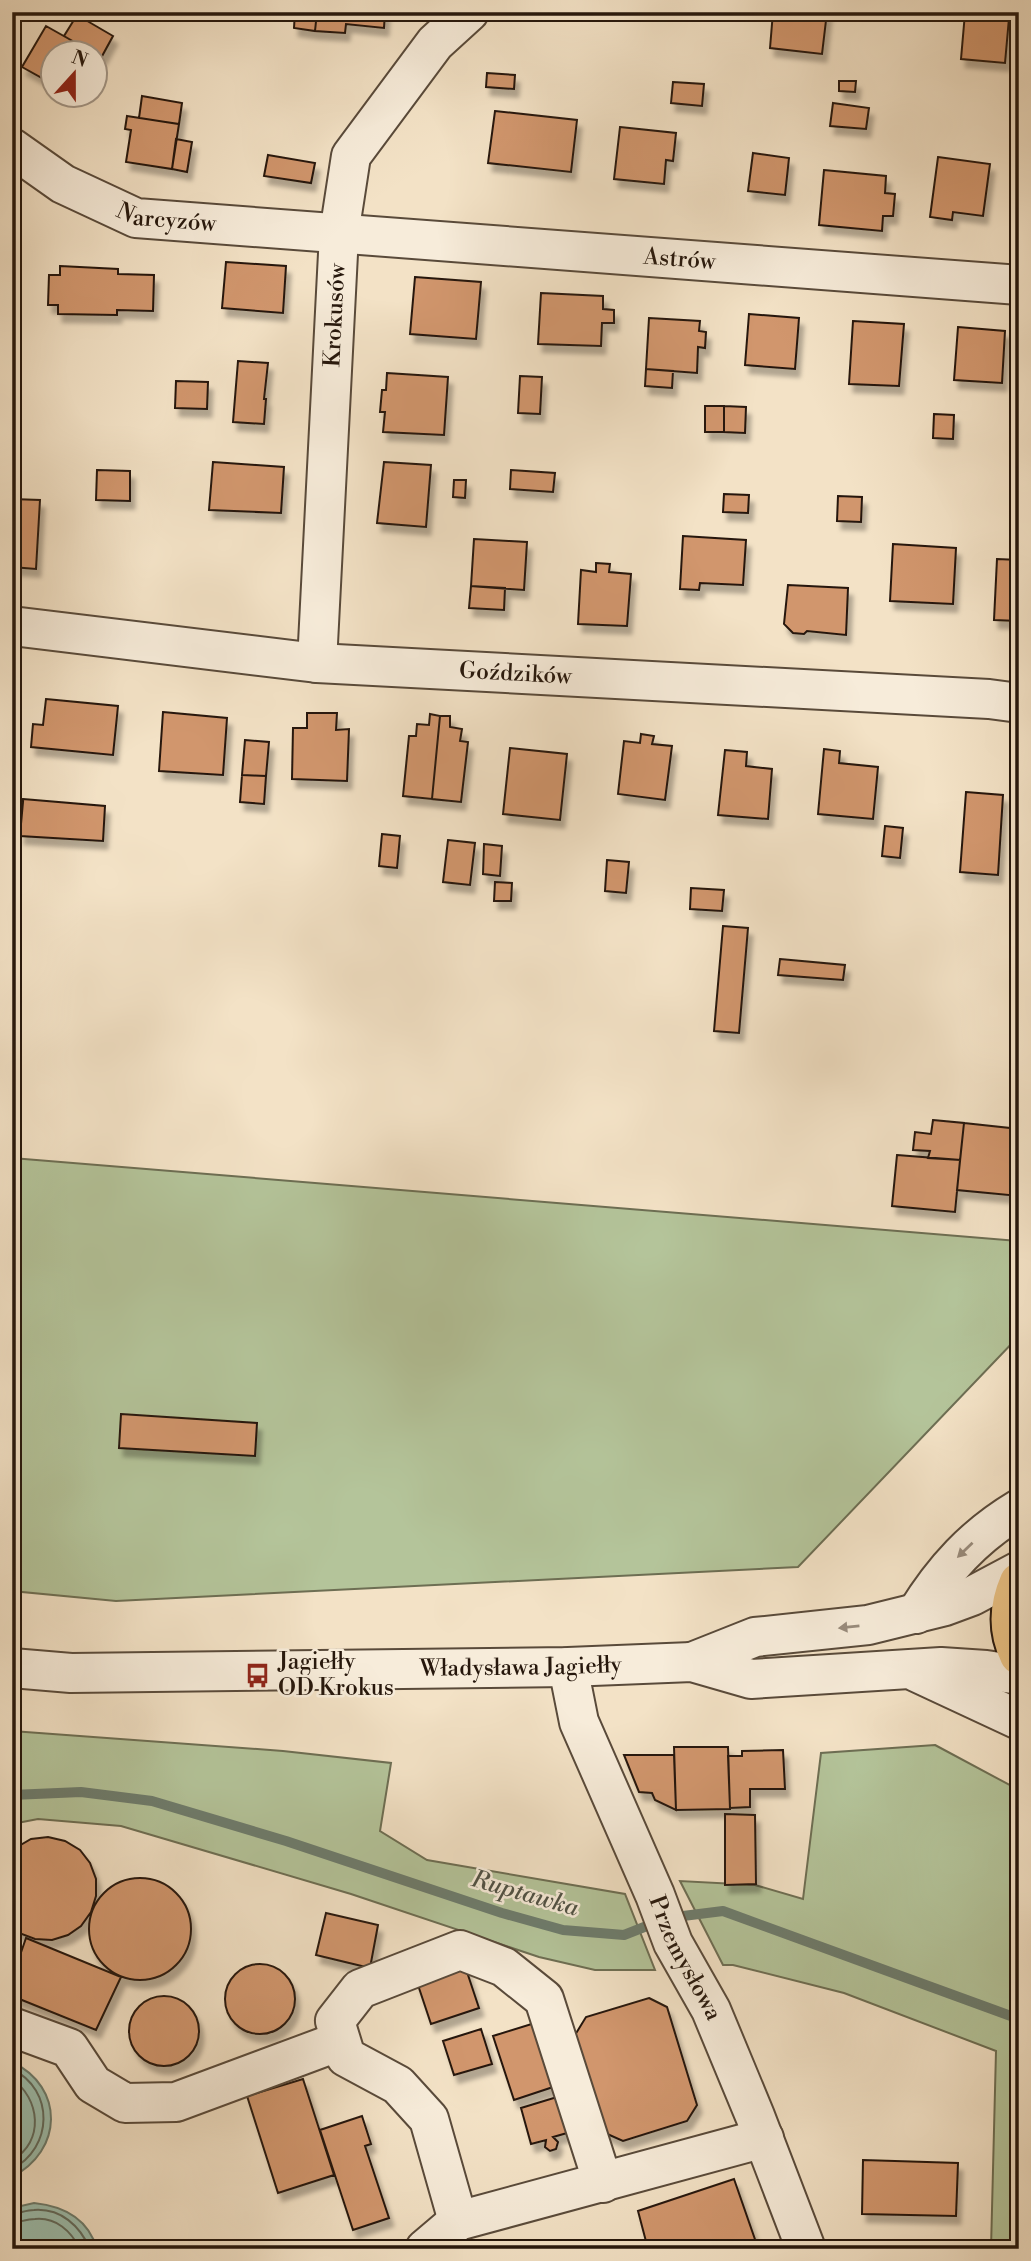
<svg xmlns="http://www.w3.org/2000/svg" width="1031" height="2261" viewBox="0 0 1031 2261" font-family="'Libre Bodoni',serif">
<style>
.green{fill:#b4c49a;stroke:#6d6e53;stroke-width:2}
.water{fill:#9dbfae;stroke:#6d7c6d;stroke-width:2}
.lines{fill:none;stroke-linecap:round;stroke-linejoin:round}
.shore{stroke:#626b5d;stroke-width:2}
.stream{stroke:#6d7c6d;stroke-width:10}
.building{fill:#d1966d;stroke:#26170c;stroke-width:2;filter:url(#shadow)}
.minor-casing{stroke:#594a3a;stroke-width:42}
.major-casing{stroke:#26170c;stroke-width:42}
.minor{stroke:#f7ecda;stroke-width:38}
.major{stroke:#eac183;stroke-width:38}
.oneway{fill:#998c7d}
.labels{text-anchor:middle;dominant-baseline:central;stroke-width:5;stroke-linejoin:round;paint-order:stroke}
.street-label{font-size:23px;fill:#26170c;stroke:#f7ecda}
.poi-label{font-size:23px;fill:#26170c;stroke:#f7ecda;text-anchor:start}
.water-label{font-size:24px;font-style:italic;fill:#505245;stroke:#f7ecda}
</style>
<defs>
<filter id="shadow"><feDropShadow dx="4.5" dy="8" stdDeviation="2" flood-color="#0004"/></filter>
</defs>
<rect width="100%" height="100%" fill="#f3e2c6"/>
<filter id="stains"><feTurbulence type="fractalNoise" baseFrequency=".00286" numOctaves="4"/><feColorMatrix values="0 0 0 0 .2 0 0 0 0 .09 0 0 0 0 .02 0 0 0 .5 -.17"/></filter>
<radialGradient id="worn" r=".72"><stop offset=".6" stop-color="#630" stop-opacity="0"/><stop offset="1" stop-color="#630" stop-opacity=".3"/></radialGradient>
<path class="green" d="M12,1158L1019,1241V1336L798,1567L116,1601L12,1591Z
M12,1731L283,1751L391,1763L380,1831L427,1860L625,1894L655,1970H595L539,1957L351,1894L121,1826L38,1819L12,1824Z
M935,1745L1019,1790V2249H991L996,2051L844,1993L733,1965H723L680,1881L755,1885L803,1899L821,1753Z"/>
<path class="water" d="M12,2062C65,2087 63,2151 12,2177Z
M34,2203C63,2206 88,2218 97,2249H12V2208Z"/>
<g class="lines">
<path class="shore" d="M12,2069C55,2090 53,2148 12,2169
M12,2079C40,2098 45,2142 12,2160
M12,2214C20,2213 27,2210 34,2210C61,2208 80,2226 90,2249
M12,2223C20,2222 27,2219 35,2219C56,2217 71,2231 80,2249"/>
<path class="stream" d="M12,1795L81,1792L152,1801L286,1841L502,1913L563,1930L624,1935L667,1918L723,1911L1019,2019
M1016,2249L1019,2217"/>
</g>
<path class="building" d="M295,12H317L315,31L294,28Z
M317,12H385L384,28L346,24L345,33L315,31Z
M773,12H827L822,54L770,48Z
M965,13L1009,18L1005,63L961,59Z
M77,15L113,36L101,58L64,36Z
M46,26L92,52H52V90L45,85L47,81L22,67Z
M487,73L515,75L514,89L486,87Z
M839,81H856L855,92L839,91Z
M673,82L704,84L702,106L671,103Z
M142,96L182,103L179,124L139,118Z
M833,103L869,108L866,129L830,126Z
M495,111L577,120L571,172L488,163Z
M127,116L179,124L172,169L126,162L131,130L125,129Z
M620,127L676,133L673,161L666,160L664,184L614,179Z
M176,139L192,142L187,172L172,169Z
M753,153L789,158L785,195L748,191Z
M268,155L315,163L311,183L264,176Z
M938,157L990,164L983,216L953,212L952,220L930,217Z
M824,170L886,176L885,193L895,194L893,216H883L882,231L819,225Z
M226,262L286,266L283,313L222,308Z
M60,266L118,269V274L154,275L153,311L117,310V315L58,314V305H48L49,275H60Z
M415,277L481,282L476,339L410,334Z
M541,293L603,296V309L614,310V323H602L601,346L538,344Z
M749,314L799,318L795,369L745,365Z
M649,318L700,321L699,331L706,332L705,348L698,347L697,373L646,369Z
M853,321L904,324L899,386L849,384Z
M958,327L1005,331L1002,383L954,380Z
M238,361L268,363L264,399H266L264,424L233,422Z
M646,369L673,371L672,388L645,386Z
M387,373L448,377L444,435L383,432L385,412H380L382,390H386Z
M520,376L542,377L540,414L518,413Z
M176,381L208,382L207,409L175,408Z
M705,406H724V432H705Z
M724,406L746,407L745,433L724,432Z
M934,414L954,415L953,439L933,438Z
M213,462L284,467L281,513L209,510Z
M384,462L431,465L426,527L377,523Z
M97,470L130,471V501L96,500Z
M511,470L555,473L553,492L510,489Z
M454,480H466L465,498L453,497Z
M724,494L749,495L748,513L723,512Z
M838,496L862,497L861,522L837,521Z
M12,499L40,500L36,569L12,567Z
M683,536L746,540L743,585L700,583L699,590L680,589Z
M474,539L527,542L524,590L471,586Z
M893,544L956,548L953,604L890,601Z
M997,559L1019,560V621L994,620Z
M596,563L610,564L609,572L631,574L627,626L578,624L581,570L596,572Z
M788,585L848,588L846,635L807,631L804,634L793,633L784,624Z
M471,586L505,588L504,610L469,608Z
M46,699L118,706L113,755L31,747L33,724L43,725Z
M163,712L227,718L223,775L159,771Z
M307,713H337L336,730L349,729L347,781L292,779L293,728H307Z
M430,714L440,716L432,799L403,796L409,736H416L417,724L429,725Z
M440,716H450V727L462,729L460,741L468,742L461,802L432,799Z
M641,734L654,736L652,744L672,746L665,800L618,794L624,741L640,743Z
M245,740L269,742L266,776L242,775Z
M510,748L567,754L560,820L503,814Z
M824,749L840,751L839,763L878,767L873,819L818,814Z
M725,750L747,752L746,766L772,769L768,819L718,815Z
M242,775L266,776L264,804L240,802Z
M966,792L1003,795L998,875L960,872Z
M23,799L105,806L103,841L20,836Z
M12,801L23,802L21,824L12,823Z
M885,826L903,828L900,858L882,856Z
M382,834L400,836L397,868L379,866Z
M448,840L475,843L470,885L443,882Z
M484,844L502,846L500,876L483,874Z
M607,860L629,862L626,893L605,891Z
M495,882L512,883L511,901H494Z
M691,888L724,890L722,911L690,909Z
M723,926L748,928L739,1033L714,1031Z
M780,959L845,965L843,980L778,975Z
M933,1120L964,1123L960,1160L928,1158L930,1151L913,1150L915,1132L931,1134Z
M964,1123L1019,1129V1196L957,1190Z
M897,1155L960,1160L955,1212L892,1206Z
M121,1414L257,1423L255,1456L119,1448Z
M674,1747H728L730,1809L676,1810Z
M783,1750L785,1789H750V1807L730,1808L728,1756H742V1751Z
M624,1755H674L676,1810L655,1800L652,1793L639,1792Z
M725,1814L755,1815L756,1884L725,1885Z
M48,1837L65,1841L80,1850L90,1863L96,1879V1896L91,1912L81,1926L68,1935L52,1940L35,1939L19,1933L12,1927V1850L31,1839Z
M89 1929a51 51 0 1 1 102 0a51 51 0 1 1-102 0Z
M326,1913L378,1925L370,1968L316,1955Z
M26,1938L121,1977L96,2030L12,1996V1962L17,1964Z
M463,1960L479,2008L431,2024L415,1976Z
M225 1999a35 35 0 1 1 70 0a35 35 0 1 1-70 0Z
M129 2031a35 35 0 1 1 70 0a35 35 0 1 1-70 0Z
M649,1998L667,2007L697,2105L687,2121L623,2141L605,2133L575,2035L586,2017Z
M538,2022L556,2086L514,2100L493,2036Z
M481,2029L492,2064L454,2075L443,2041Z
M303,2079L334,2175L278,2193L247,2096Z
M557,2097L567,2133L553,2137L558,2142L556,2149L550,2151L545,2147L546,2140L531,2144L521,2108Z
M362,2116L371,2144L365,2146L389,2218L353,2230L320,2130Z
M863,2160L958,2163L956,2216L862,2214Z
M734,2179L758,2248L648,2249L638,2211Z"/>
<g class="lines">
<defs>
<g id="minor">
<path id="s1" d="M12,148L63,184L136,218L1019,285"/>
<path id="s2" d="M12,626L317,663L989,699L1019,703"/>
<path id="s3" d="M317,663L339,234L351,156L435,43L469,12"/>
<path d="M916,1614C943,1570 974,1536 1019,1509"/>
<path d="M692,1662L755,1637L868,1625L945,1606L972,1596L1019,1571"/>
<path id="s4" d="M568,1667L579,1722L655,1895L673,1943L711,2010L755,2116L806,2249"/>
<path id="s5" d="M12,1668L71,1673L568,1667L692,1662L751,1679L941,1667L986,1670L1019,1675"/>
<path d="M916,1672L1019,1720"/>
<path d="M12,2027L69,2048L93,2084L125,2103L176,2102L340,2041"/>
<path d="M458,2221L429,2119L398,2085L346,2057L335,2021L360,1989L460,1950L504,1967L544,1999L603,2183"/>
<path d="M425,2249L458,2221L764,2138"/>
</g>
<path id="major" d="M1019,1582C1008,1607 1007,1630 1019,1655"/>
</defs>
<use href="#minor" class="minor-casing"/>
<use href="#major" class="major-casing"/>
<use href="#minor" class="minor"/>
<use href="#major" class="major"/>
</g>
<defs><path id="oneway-solid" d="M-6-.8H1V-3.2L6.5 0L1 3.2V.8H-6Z" transform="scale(1.75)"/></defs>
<g class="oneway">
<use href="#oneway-solid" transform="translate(965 1550) rotate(136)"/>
<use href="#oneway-solid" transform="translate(849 1627) rotate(174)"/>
</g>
<defs>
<symbol id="bus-bare" viewBox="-9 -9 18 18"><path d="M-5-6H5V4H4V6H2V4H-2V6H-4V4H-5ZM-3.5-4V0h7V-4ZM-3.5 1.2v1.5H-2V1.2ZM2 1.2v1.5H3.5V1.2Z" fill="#8f2418" stroke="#f7ecda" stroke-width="2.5" paint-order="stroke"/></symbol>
</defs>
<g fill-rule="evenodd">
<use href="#bus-bare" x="240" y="1658" width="35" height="35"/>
</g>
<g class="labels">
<g class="street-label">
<text stroke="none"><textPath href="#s1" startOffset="173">Narcyzów</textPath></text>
<text stroke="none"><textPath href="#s1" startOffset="688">Astrów</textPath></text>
<text stroke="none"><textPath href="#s3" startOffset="348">Krokusów</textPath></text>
<text stroke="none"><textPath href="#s2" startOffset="506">Goździków</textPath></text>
<text stroke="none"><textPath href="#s5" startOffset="509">Władysława Jagiełły</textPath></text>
<text stroke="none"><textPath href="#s4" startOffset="315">Przemysłowa</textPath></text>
</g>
<g class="poi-label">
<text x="278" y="1662">Jagiełły<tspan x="278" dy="26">OD Krokus</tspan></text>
</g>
<g class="water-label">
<text transform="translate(525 1894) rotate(16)">Ruptawka</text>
</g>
</g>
<rect width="1031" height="2261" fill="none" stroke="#f3e2c6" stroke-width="42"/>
<rect x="14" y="14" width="1003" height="2233" fill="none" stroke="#26170c" stroke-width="3.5"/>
<rect x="21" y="21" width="989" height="2219" fill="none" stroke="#26170c" stroke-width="2"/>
<g transform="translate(74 74) rotate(21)"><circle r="33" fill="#f7ecda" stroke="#a39788" stroke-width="2"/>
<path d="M0-5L12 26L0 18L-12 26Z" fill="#8f2418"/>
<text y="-10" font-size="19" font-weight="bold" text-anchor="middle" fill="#26170c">N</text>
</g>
<rect width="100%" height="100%" filter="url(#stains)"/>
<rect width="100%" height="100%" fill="url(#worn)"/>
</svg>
